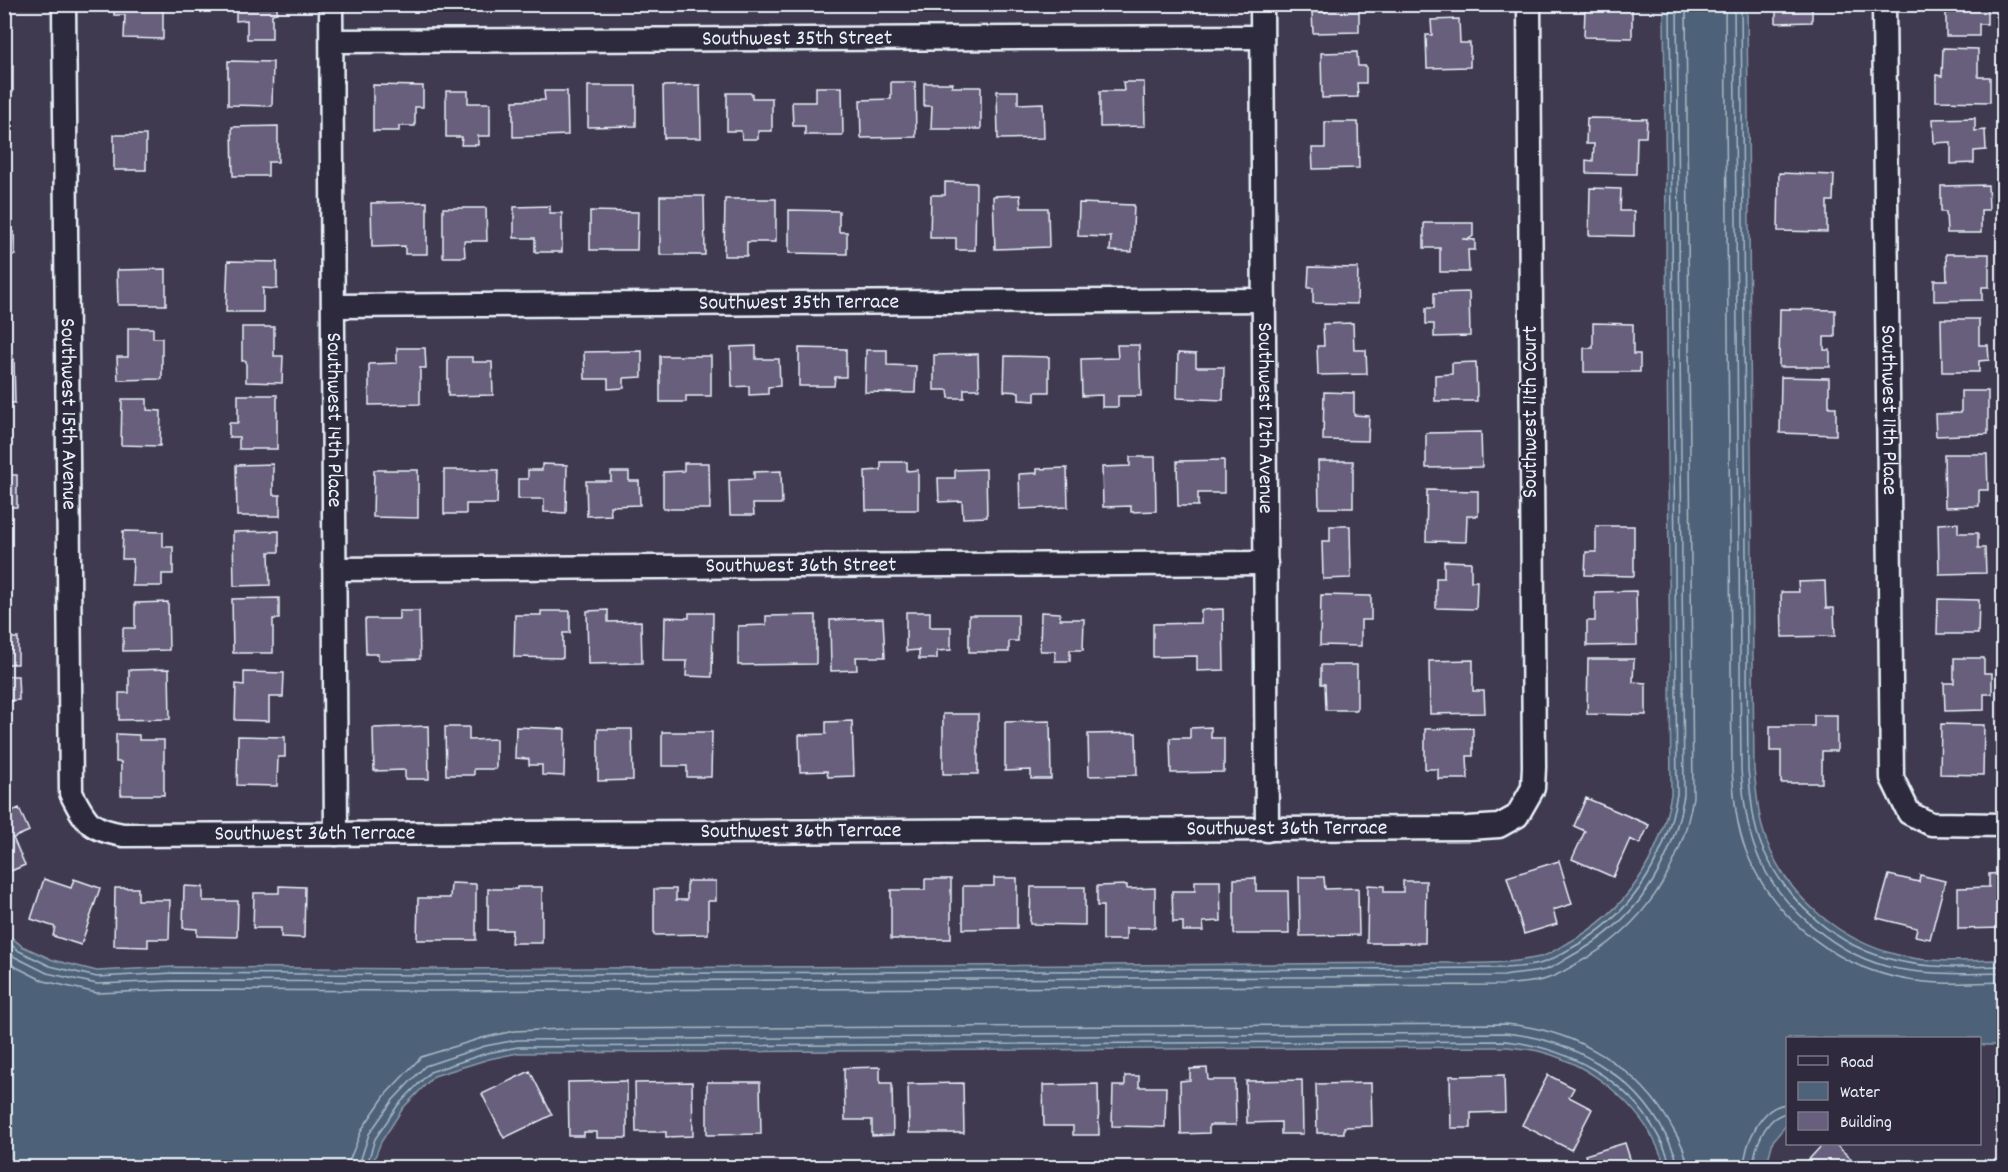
<svg xmlns="http://www.w3.org/2000/svg" width="2008" height="1172" viewBox="0 0 2008 1172" font-family="Dekko,sans-serif">
<style>
.water{fill:#4e6279;stroke:#8c9bac;stroke-width:1.5}
.lines{fill:none;stroke-linecap:round;stroke-linejoin:round}
.shore{stroke:#aab8c5;stroke-width:1.5}
.building{fill:#675f7d;stroke:#e8f1f8;stroke-width:1.5}
.street-casing{stroke:#e8f1f8;stroke-width:27}
.street{stroke:#2f2a3d;stroke-width:22}
.labels{text-anchor:middle;dominant-baseline:central;stroke-width:4.5;stroke-linejoin:round;paint-order:stroke}
.street-label{font-size:22px;fill:#e8f1f8;stroke:#2f2a3d}
</style>
<rect width="100%" height="100%" fill="#403a50"/>
<filter id="ink" filterUnits="userSpaceOnUse"><feTurbulence type="fractalNoise" baseFrequency=".0167" numOctaves="2"/><feDisplacementMap in="SourceGraphic" scale="12" xChannelSelector="R" yChannelSelector="G"/><feConvolveMatrix kernelMatrix="1 2 1 2 8 2 1 2 1" color-interpolation-filters="sRGB"/></filter>
<g filter="url(#ink)">
<path class="water" d="M1664,5H1747L1754,770C1757,794 1758,819 1767,842C1788,898 1841,941 1898,955C1932,964 1969,960 2003,960V1045H1980V1038H1788L1787,1124L1773,1141L1766,1167H1665C1649,1112 1597,1067 1542,1052C1530,1049 1517,1048 1505,1047L518,1053L489,1059L434,1076L403,1108L381,1142L371,1167H5V932L22,946L53,960L97,971L173,967L427,969L1430,963C1466,963 1504,965 1540,957C1550,955 1559,947 1568,943C1627,911 1660,858 1671,794Z"/>
<g class="lines">
<path class="shore" d="M1725,4L1732,770C1734,797 1736,826 1746,851C1770,913 1829,962 1894,977C1929,986 1967,983 2004,982
M1734,4L1741,770C1743,795 1746,822 1754,846C1774,904 1839,958 1898,969C1933,975 1968,974 2004,973
M1741,4L1748,770C1751,795 1752,823 1762,847C1787,903 1837,948 1898,961C1932,969 1969,967 2004,966
M4,939L19,951L50,966L97,977L174,973L427,975L1504,968C1517,967 1533,967 1545,962C1554,959 1562,953 1570,949C1631,916 1665,862 1677,794L1670,4
M4,949L15,957L47,973L97,984L174,981L427,982L1504,976C1517,974 1532,973 1545,970C1555,967 1564,960 1573,955C1637,921 1672,865 1684,795L1677,4
M4,961L44,981L97,993L174,990L427,991L1504,985C1518,983 1536,983 1549,978C1559,975 1569,968 1578,963C1643,928 1681,869 1693,797L1686,4
M349,1168L350,1159L362,1129L386,1094L421,1057L482,1038L514,1031L564,1029L1505,1024C1574,1029 1640,1067 1673,1129C1680,1141 1687,1153 1687,1168
M358,1168L369,1134L393,1100L425,1066L485,1046L517,1040L1505,1033C1571,1039 1634,1074 1665,1134C1671,1144 1677,1155 1678,1168
M366,1168L375,1139L398,1105L430,1072L487,1053L518,1047L1505,1041C1565,1047 1627,1078 1657,1134C1663,1144 1669,1155 1670,1168
M1744,1168C1745,1144 1760,1105 1788,1104
M1753,1168C1754,1149 1765,1115 1788,1113"/>
</g>
<path class="building" d="M4,4H9V15H7V51H4Z
M114,4H155L154,9L163,10V39L124,38L125,15H114Z
M236,4H277V13L272,14V39H247V20L236,21Z
M1326,4H1359V32L1313,33L1312,12H1326Z
M1578,4H1632V38L1584,37L1585,8H1578Z
M1776,4H1812V22L1776,23Z
M1946,4H1987V24H1979V36H1946Z
M1459,19L1460,43H1470V67L1427,68L1426,35H1432L1431,20Z
M1943,48L1978,49V77H1990V102L1936,101V75L1942,76Z
M1357,52L1358,66H1366V83H1357L1358,97L1322,98L1321,53Z
M228,61L273,62L272,106L228,105Z
M4,66H13V92H7V122H4Z
M891,82H915L916,137L861,138L860,100L891,99Z
M1123,82H1144L1145,126L1100,127V91H1124Z
M924,83H953L952,87H981V129H931L932,106H924Z
M373,85L423,86V107H415V126H399V131H373Z
M700,85L701,138H664L663,86Z
M588,86H636V126L588,127Z
M816,87H842L843,135H805V126H793L792,102H816Z
M446,91H468V103H490V136H478V145H461L462,137H446Z
M544,91H567L568,135L513,137V101L545,100Z
M997,91H1018V104L1043,103L1044,138L998,139Z
M727,93H752V98H772V131H758V139H742L741,131H727Z
M1587,118L1647,119L1646,137H1637L1636,174L1586,173V160L1593,161L1594,144H1586Z
M1975,118V131L1985,130L1986,150L1974,151V163L1951,164V142L1934,143L1933,119Z
M1325,122H1358L1359,168L1313,169L1312,148H1325Z
M278,126V162H268V176H233L232,127Z
M114,135H146V170H114Z
M1779,173L1834,175L1833,201H1827V232L1778,231Z
M945,182L976,183L975,250H956V238H930L931,195H945Z
M1988,185L1989,210H1981V233H1947L1946,212H1941V186Z
M1590,188L1621,189L1620,211H1634V236L1589,235Z
M1020,195L1021,208H1048L1049,247L995,249L993,196Z
M660,196H704L705,255H660Z
M725,199H776V242H747V256H724Z
M4,201H7V232H14L15,255H4Z
M427,202V254H405V246L372,247L371,203Z
M1079,203L1134,205L1132,252L1110,251L1111,237L1078,236Z
M550,206V213H562V252H535V238H514V207Z
M443,208H486L487,241H464L465,257H443Z
M789,210L839,211V232H847V254L789,253Z
M590,211L638,212L637,250H590Z
M1424,223H1473V236L1469,239H1462L1475,240V250H1468L1469,272H1440V248H1424Z
M1946,254H1989V287H1982V300L1934,301V280H1947Z
M228,261L277,262V289L263,288V312H226Z
M1309,267L1358,268L1357,304L1313,303V288H1308Z
M166,269V305H118L117,270Z
M4,273H8L6,323H4Z
M1469,292L1470,336L1434,337V324H1426V308H1434V293Z
M1780,309L1835,310V337H1824V350H1830V367H1779Z
M1941,319H1979V345H1988L1989,360L1979,361V372H1942Z
M1353,323L1354,350H1366L1367,374L1318,375L1317,346H1324L1323,324Z
M1593,323L1633,324V354H1640V372H1584V348H1593Z
M242,327H274V356H283L282,383L246,382V361H242Z
M128,328H153V338H162V379L118,380L117,357H128Z
M1117,345H1139L1141,396H1118V407H1102V395L1082,396L1081,359L1118,358Z
M756,346V359H779L780,386L768,387V394L749,395V386L732,387L731,347Z
M397,348H425L426,368H420V404L369,405V364L397,363Z
M799,348L846,349V377H835L834,386H799Z
M866,350H887V365L916,366L915,393L865,392Z
M642,351V377L624,378V388L608,389V379H585L584,352Z
M1178,353L1196,354V367H1224L1223,400L1177,398Z
M978,354L979,389H964V398H949L948,390H934V355Z
M660,356H711V396H686V402H660Z
M1005,356L1049,357V392H1035V401L1019,400V392L1004,391Z
M448,357H472V362H492L493,395L448,396Z
M4,359H14L15,403H4Z
M1476,362L1477,401H1435V375L1452,374V363Z
M1781,377L1829,378V407H1836V435L1780,433Z
M1961,391H1988V434L1936,436L1935,414L1961,413Z
M1324,392L1354,393V415L1369,416L1368,441L1323,440Z
M238,395H277V449H239V437H229V423H238Z
M122,399H147V410L161,411L160,446L121,445Z
M1481,432L1482,467L1426,468V433Z
M4,448H9V475H17V507H4Z
M1944,454H1987L1988,490H1979V506L1945,507Z
M1130,457H1155L1156,511L1131,512V506L1103,507L1102,467L1130,466Z
M1224,460V493H1198V506H1178L1177,461Z
M1318,461H1353V508H1319Z
M881,462H907V471L918,470V510H866L865,471L881,470Z
M684,463H709L710,509H663V472L684,471Z
M273,464V495H280V516H237L236,465Z
M542,464L567,465L566,513L544,512V499H518V479H528V470H542Z
M1067,468L1068,507L1020,509L1019,474L1037,473V469Z
M986,469L987,517L963,518L962,501L939,502L938,478H955V470Z
M374,470H418V518L373,517Z
M444,470H498L497,504H466V514H444Z
M781,471L782,504H753L754,515H730L729,480L754,479V472Z
M611,472H629V481H639L640,505L610,506L611,515L587,516L586,481H611Z
M1427,490L1478,491V516H1467L1466,542L1426,541Z
M1958,523V533H1978V548H1985L1986,573L1939,574L1938,524Z
M1330,526H1350L1351,578L1323,579L1322,541H1330Z
M1596,526H1634V576L1585,575L1586,552H1596Z
M123,531L163,532V547H173V574H162V586H132L133,559H122Z
M279,531V552H269L270,585L234,586L233,532Z
M1444,561L1471,562V581H1477L1476,609L1436,608V578H1444Z
M1825,581L1826,608H1834L1835,636L1782,637L1781,592H1799L1798,582Z
M1636,591L1637,645L1587,646V621H1595V592Z
M1321,595L1371,596V620H1361V646L1320,645Z
M279,598V619H273V653H233L232,599Z
M1938,599L1979,600L1978,634H1937Z
M168,602L169,650L123,651V628H135V603Z
M1223,609L1224,670L1197,671V656L1153,657V624L1201,623V610Z
M608,610V622L641,621L642,663L588,664L587,611Z
M399,611H419L420,659L378,660V654H366L365,619H399Z
M541,611H570V633H563V658L514,657L515,615H541Z
M906,612H930V627H951V650L937,651V659H919V650L906,651Z
M1041,612L1060,613V619H1084L1083,650H1070V661H1055V651H1040Z
M689,613H713L712,677L686,676L687,661H664L665,617L689,618Z
M816,615V664L738,665V626L766,625V616Z
M969,615H1018V641H1009V652H969Z
M883,618L885,657H856L857,670L831,671L830,620Z
M4,638H18V664H4Z
M1954,658H1984V673H1992V694H1984V710L1945,711L1944,683H1954Z
M1588,659H1634L1633,682L1646,683V715L1587,714Z
M1473,660V691H1484L1485,713L1430,714L1429,661Z
M1321,665H1357V710H1326L1325,684H1321Z
M169,669L170,719L119,720V693H129V670Z
M244,672L284,673L283,697H269V721L235,720L236,684L244,685Z
M4,676H18L19,700L4,701Z
M943,714H978V774H943Z
M1814,715H1837V751H1822V783H1781V751H1770V726H1814Z
M852,721L854,776L828,777L827,771L800,772L799,735L826,734V722Z
M1050,721L1051,779H1031V770L1005,771V722Z
M1941,724L1984,725L1983,775L1940,774Z
M428,726L429,779H405V770L374,771L373,728Z
M445,727H469V740L496,739V769H474V775H446Z
M516,727L565,729L564,776L542,775V765H529V759L515,758Z
M1211,727V738H1224V772L1171,773L1170,738H1190V728Z
M1473,728V756H1467L1468,779H1438V769H1425V729Z
M598,729H632L633,780L598,781Z
M662,732H712L711,777H687V766H662Z
M1136,733L1137,775L1089,776L1088,734Z
M116,734L139,735V740H164V795H121V762H116Z
M238,736L285,737V757H278L277,786L237,785Z
M1586,798L1649,825L1640,844L1630,839L1613,877L1572,859L1585,831L1574,826Z
M19,808L29,831L13,838L25,865L4,874V815Z
M1559,861L1572,904L1553,910L1557,924L1524,934L1507,877Z
M2004,873V928L1958,929V888L1989,887V874Z
M1889,875L1919,882L1920,875L1945,881L1930,939L1915,936L1917,928L1877,918Z
M1299,877H1324L1325,889L1358,888L1359,935L1300,936Z
M994,878H1017V928L963,929V886H994Z
M1256,878V891H1288L1289,934H1234V879Z
M44,879L71,888L74,879L100,888L81,945L53,936L55,927L31,919Z
M925,879H951V939H891V890H925Z
M687,881H716V901H708V934L654,935V889H676V900H687Z
M1195,881H1220L1221,921L1203,922L1204,931H1183V922H1173L1172,891H1195Z
M1403,881H1426L1425,943H1367L1368,885L1384,886V892H1403Z
M451,883L476,884V940H417L418,898H450Z
M1127,885V889L1155,888V928H1126V940H1103V906H1097V886Z
M184,886L203,887V901H238L237,937L197,936V929L183,928Z
M279,886L305,887L304,938L281,937V928H253L254,893H279Z
M517,887H542V943H511L512,930H488V889H517Z
M1031,887H1085V925L1030,924Z
M115,888H138V900H170L169,939H148V947L114,946Z
M880,1067V1083H892L893,1135L872,1136V1120H845L844,1068Z
M1207,1068L1208,1080H1235L1236,1125H1209V1133L1181,1134L1180,1081L1190,1080V1069Z
M530,1071L552,1115L504,1138L482,1094Z
M1504,1075L1505,1112L1471,1113V1128H1451L1450,1076Z
M1548,1075L1574,1088L1569,1097L1592,1109L1571,1150L1522,1125Z
M1125,1076H1139V1087H1166L1165,1127L1112,1126L1113,1086H1125Z
M1302,1080L1303,1134H1281V1122L1247,1123L1246,1081Z
M627,1081V1138H597V1132H584V1136H569L568,1082Z
M692,1082L693,1136L666,1137V1132H636L635,1083Z
M707,1082H760L761,1134L707,1135Z
M963,1083L964,1133H909L908,1084Z
M1371,1083L1372,1126L1344,1127V1133H1317L1316,1084Z
M1098,1084L1099,1135H1073V1126H1044L1043,1085Z
M1625,1143L1633,1168H1589L1585,1155Z
M1823,1144H1835L1861,1168H1801Z"/>
<g class="lines">
<defs>
<g id="street">
<path id="s1" d="M64,4L71,793C86,822 89,829 123,835L1468,828L1499,826L1517,816L1533,788L1534,767L1529,4"/>
<path id="s2" d="M331,4L336,834"/>
<path id="s3" d="M1262,4L1267,830"/>
<path id="s4" d="M1884,4L1892,778L1909,813L1931,824L2004,825"/>
<path id="s5" d="M332,41L1262,37"/>
<path id="s6" d="M334,306L1264,300"/>
<path id="s7" d="M335,569L1266,563"/>
</g>
</defs>
<use href="#street" class="street-casing"/>
<use href="#street" class="street"/>
</g>
</g>
<g class="labels">
<g class="street-label">
<text stroke="none"><textPath href="#s5" startOffset="465">Southwest 35th Street</textPath></text>
<text stroke="none"><textPath href="#s6" startOffset="465">Southwest 35th Terrace</textPath></text>
<text stroke="none"><textPath href="#s4" startOffset="406">Southwest 11th Place</textPath></text>
<text transform="translate(1531 412) rotate(-90)">Southwest 11th Court</text>
<text stroke="none"><textPath href="#s1" startOffset="410">Southwest 15th Avenue</textPath></text>
<text stroke="none"><textPath href="#s3" startOffset="414">Southwest 12th Avenue</textPath></text>
<text stroke="none"><textPath href="#s2" startOffset="416">Southwest 14th Place</textPath></text>
<text stroke="none"><textPath href="#s7" startOffset="466">Southwest 36th Street</textPath></text>
<text stroke="none"><textPath href="#s1" startOffset="2024">Southwest 36th Terrace</textPath></text>
<text stroke="none"><textPath href="#s1" startOffset="1538">Southwest 36th Terrace</textPath></text>
<text stroke="none"><textPath href="#s1" startOffset="1052">Southwest 36th Terrace</textPath></text>
</g>
</g>
<rect width="2008" height="1172" fill="none" stroke="#2f2a3d" stroke-width="24"/>
<rect x="12" y="12" width="1984" height="1148" fill="none" stroke="#e8f1f8" stroke-width="2" filter="url(#ink)"/>
<rect x="1786" y="1037" width="195" height="108" fill="#2f2a3d" stroke="#797a88" stroke-width="1.5"/>
<rect x="1798" y="1056" width="30" height="9" fill="#2f2a3d" stroke="#797a88" stroke-width="1.5"/>
<text x="1840" y="1067" font-size="18" fill="#e8f1f8">Road</text>
<rect x="1798" y="1082" width="30" height="18" fill="#4e6279" stroke="#797a88" stroke-width="1.5"/>
<text x="1840" y="1097" font-size="18" fill="#e8f1f8">Water</text>
<rect x="1798" y="1112" width="30" height="18" fill="#675f7d" stroke="#797a88" stroke-width="1.5"/>
<text x="1840" y="1127" font-size="18" fill="#e8f1f8">Building</text>
</svg>
